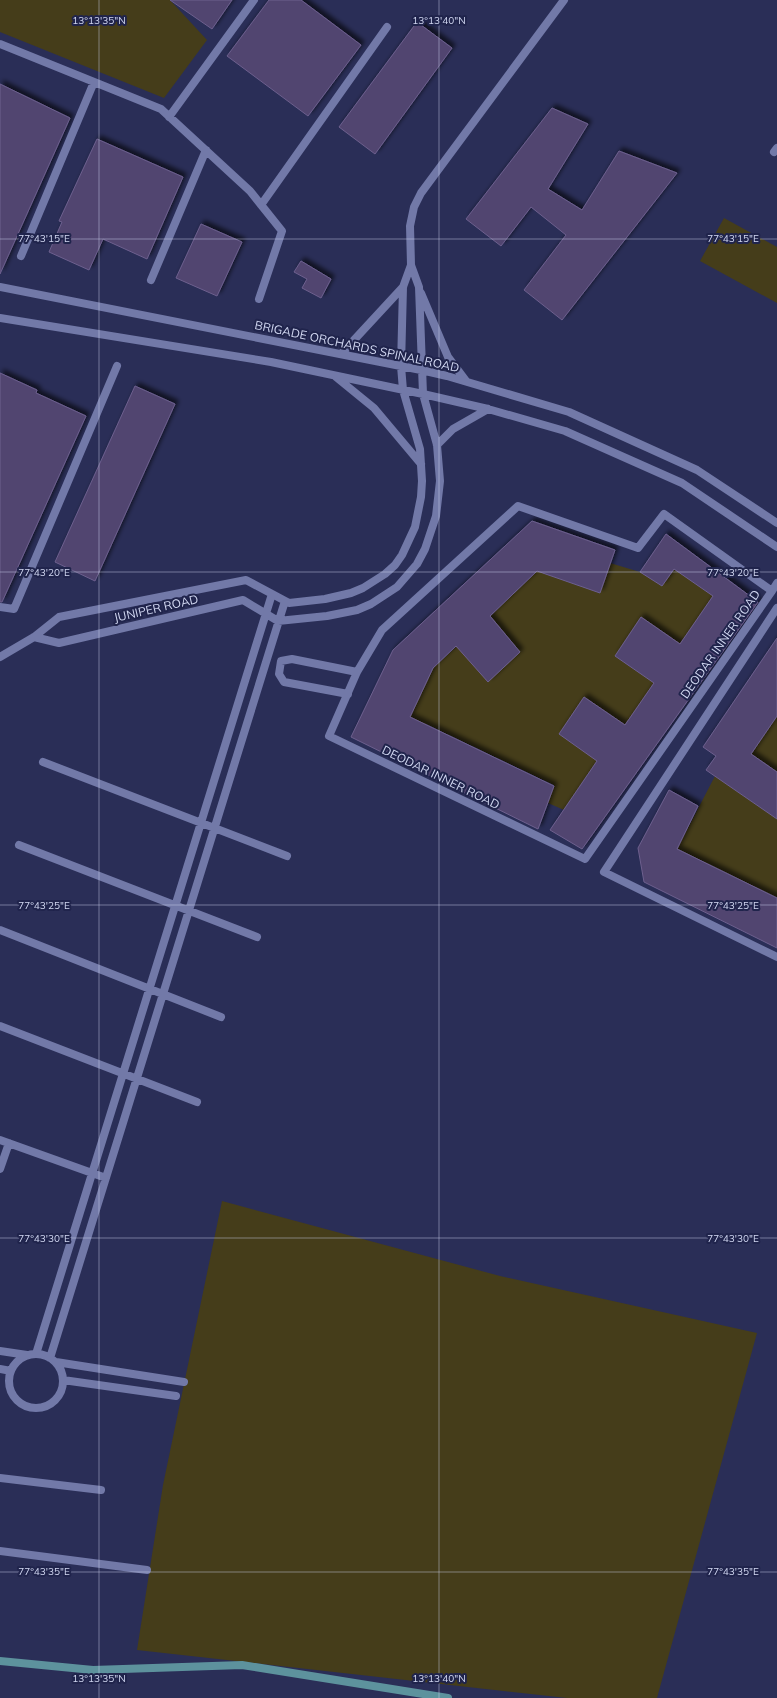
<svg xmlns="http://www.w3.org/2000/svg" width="777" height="1698" viewBox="0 0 777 1698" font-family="Mulish,sans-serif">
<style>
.green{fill:#453d1a}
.building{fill:#514470;stroke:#6d608e;filter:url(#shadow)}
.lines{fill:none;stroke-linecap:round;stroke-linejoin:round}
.street{stroke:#7279a8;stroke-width:8}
.secondary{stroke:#5d929d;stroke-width:8}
.ticks{fill:none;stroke:#d2d8f2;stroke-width:1;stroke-opacity:0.45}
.labels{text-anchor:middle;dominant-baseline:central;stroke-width:4;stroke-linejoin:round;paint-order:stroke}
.street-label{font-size:12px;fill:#d2d8f2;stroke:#20244c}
.ticks-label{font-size:10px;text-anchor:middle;fill:#d2d8f2;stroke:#20244c;stroke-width:4;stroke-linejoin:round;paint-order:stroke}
</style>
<defs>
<filter id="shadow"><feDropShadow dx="3.5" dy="-3.5" stdDeviation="2" flood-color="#0009"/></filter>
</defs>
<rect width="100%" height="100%" fill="#2a2e57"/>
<path class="green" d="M0,0H170L207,40L164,98L0,32Z
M724,218L777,247V303L700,261Z
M610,563L640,572L662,586L674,569L713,596L669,662L641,617L615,656L638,672L658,677L619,735L609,714L584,697L559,734L583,751L607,746L564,810L548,803L554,785L426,724L419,738L403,731L433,668L457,646L520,652L501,629L489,639L478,628L537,571L600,593Z
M777,716V772L751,754Z
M715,776L777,819V898L677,849Z
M222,1201L500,1276L757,1333L657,1698H567L137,1650L163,1485Z"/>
<path class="building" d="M170,0H232L212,29Z
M269,0H301L361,45L308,116L227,56Z
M417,22L452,48L375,154L339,127Z
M0,84L70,118L0,274Z
M552,108L588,124L548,189L582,210L619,151L677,173L562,320L524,290L566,235L531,207L501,246L466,219Z
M97,139L183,177L147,259L103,239L89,270L49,252L62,222L59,221Z
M201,224L242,242L217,296L176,278Z
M301,261L331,279L321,298L302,288L307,279L294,272Z
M0,373L37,390L36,393L86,416L2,602H0Z
M135,386L175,404L95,581L55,562Z
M532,521L615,550L600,593L537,571L490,616L520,652L488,682L456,646L433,668L410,717L554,786L538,829L351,737L393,650Z
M666,534L758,602L582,849L550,830L597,761L559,734L584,697L625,725L654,683L615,656L641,617L680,644L713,596L674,569L662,586L640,572Z
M777,638V716L751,754L777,772V819L706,770L716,756L703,747Z
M669,790L698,806L677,849L777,898V948L644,882L638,848Z"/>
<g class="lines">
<path class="street" d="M0,44L161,109L250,191L282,231L259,299
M169,117L254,0
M774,152L777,148
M261,205L387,27
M21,256L94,82
M151,280L206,150
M0,287L421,370L447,376L569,412L697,470L777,523
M421,293L448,357L466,381
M0,318L271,362L423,394L488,409L565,431L682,483L777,547
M342,353L403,287
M336,377L374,408L421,464
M437,445L453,429L488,409
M772,591L664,514L638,548L518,506L382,630L357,672L329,736L585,859L772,591L777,583
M0,607L14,609L117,366
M777,608L604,872L777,957
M34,637L59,643L243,600L278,621L327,616L357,610L371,604L397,587L417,564L425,549L436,516L440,481L437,445L423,394L419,287L411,265L410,226L414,207L421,193L564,0
M0,657L34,637L59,617L246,580L289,603L325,599L351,593L363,588L385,574L395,565L402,555L415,527L421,497L422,481L420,449L403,390L401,366L403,287L411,265
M348,694L284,682L279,674L281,661L292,659L357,672
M43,762L287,856
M19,845L257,937
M0,930L221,1017
M0,1026L197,1102
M0,1140L106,1178
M0,1169L9,1143
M0,1351L27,1355
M9 1381a27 27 0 1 1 54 0a27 27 0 1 1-54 0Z
M36,1354L272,594
M50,1358L285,601
M56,1362L184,1382
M0,1369L11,1371
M63,1380L176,1396
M0,1478L101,1490
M0,1551L147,1570"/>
<path class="secondary" d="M0,1661L93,1670L242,1665L448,1698"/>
</g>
<path class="ticks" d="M99,0V1698M439,0V1698M0,239H777M0,572H777M0,905H777M0,1238H777M0,1572H777"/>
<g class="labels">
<g class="street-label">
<text transform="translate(357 346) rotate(12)">BRIGADE ORCHARDS SPINAL ROAD</text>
<text transform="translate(156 608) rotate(-13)">JUNIPER ROAD</text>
<text transform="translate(720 644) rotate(-55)">DEODAR INNER ROAD</text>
<text transform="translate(441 777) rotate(26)">DEODAR INNER ROAD</text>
</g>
</g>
<g class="ticks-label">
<text x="99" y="24">13°13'35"N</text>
<text x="439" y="24">13°13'40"N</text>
<text x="733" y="242">77°43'15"E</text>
<text x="44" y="242">77°43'15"E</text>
<text x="733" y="576">77°43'20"E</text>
<text x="44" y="576">77°43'20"E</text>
<text x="733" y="909">77°43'25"E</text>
<text x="44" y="909">77°43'25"E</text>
<text x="44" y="1242">77°43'30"E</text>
<text x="733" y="1242">77°43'30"E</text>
<text x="733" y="1575">77°43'35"E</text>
<text x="44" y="1575">77°43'35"E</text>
<text x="99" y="1682">13°13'35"N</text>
<text x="439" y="1682">13°13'40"N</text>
</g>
</svg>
